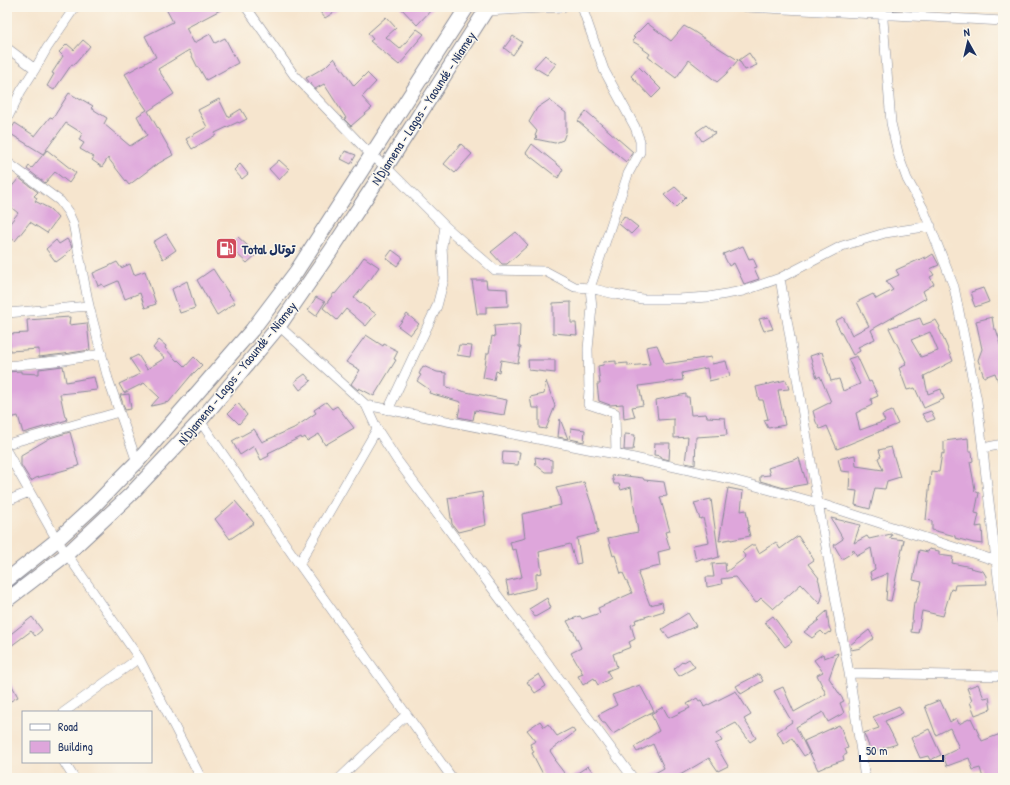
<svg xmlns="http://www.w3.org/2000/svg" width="1010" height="785" viewBox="0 0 1010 785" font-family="'Patrick Hand','Playpen Sans Arabic',sans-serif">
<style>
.building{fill:#dea6db;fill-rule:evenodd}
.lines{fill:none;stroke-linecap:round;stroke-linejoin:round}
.minor-casing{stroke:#888a96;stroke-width:10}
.trunk-casing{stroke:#888a96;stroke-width:16}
.minor{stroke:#fff;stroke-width:9}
.trunk{stroke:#fff;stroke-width:14}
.labels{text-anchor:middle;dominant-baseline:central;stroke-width:3;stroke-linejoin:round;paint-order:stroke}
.street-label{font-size:13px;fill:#1b2f5e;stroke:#fbf7ec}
.poi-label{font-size:13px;font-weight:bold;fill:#1b2f5e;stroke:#fbf7ec;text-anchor:start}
</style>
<rect width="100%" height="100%" fill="#fbf7ec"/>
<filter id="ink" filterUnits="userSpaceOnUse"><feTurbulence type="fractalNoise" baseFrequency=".025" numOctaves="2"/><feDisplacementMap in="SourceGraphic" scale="8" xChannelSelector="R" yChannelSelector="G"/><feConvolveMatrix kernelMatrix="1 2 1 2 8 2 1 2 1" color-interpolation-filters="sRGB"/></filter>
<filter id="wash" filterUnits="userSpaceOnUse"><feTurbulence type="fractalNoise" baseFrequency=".012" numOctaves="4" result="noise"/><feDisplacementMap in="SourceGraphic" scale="16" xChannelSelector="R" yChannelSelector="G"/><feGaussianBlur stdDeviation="0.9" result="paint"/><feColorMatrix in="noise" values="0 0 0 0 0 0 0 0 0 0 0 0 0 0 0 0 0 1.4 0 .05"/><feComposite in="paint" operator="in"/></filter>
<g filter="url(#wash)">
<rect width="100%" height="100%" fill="#f6e5ce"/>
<g id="blocks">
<path class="building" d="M165,7H226L186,28L194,43L210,34L215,43L225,38L238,63L206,80L199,68H198L189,50L158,69L174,94L148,111L173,155L154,166L129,185L108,158L102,167L92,160L94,157L80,149L84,143L79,140L82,133L66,123L43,154L9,133L15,123L35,136L50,117L53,118L69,93L81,100V99L93,106L91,108L107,118L104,124L130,146L147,135L137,116L147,110L136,94L129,82H130L125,74L156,57L145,36L173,22Z
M316,7H342L325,18Z
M400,7H434L417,25Z
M386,17L396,28L386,37L400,49L417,29L424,34L406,55L407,56L399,65L370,41L373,39L368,33Z
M647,23L671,41L684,26L693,31L711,43L738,60L726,74L717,82L689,60L676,78L648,57L650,54L643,49L644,48L632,41L635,38L633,37Z
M513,36L522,42L513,55L504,48Z
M83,40L90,46L74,65L72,64L54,90L47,86L54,74L52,73L63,56L59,52L67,44L74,50Z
M749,53L757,65L745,70L739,60Z
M545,55L556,64L547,75L534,67Z
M334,58L354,86L367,73L376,82L362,97L372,108L351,126L344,119L346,118L324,84L315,89L309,82L306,78L325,67Z
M639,67L661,89L652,98L631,76Z
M219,99L228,117L241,109L247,119L239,123L238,122L215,133L216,135L192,149L186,139L207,127L198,110Z
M549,100L566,113V132L563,140L555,143L535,139L537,137L535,136L537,131L529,122L537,108Z
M586,111L633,152L626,162L578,121Z
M706,125L715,133L702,141L696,132Z
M461,144L472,154L455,173L444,164Z
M532,144L563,169L558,178L526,153Z
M47,150L76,173L69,183L55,172L45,183L27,169L29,166L32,168Z
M345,151L356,155L351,164L341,159Z
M279,160L289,169L279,180L269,169Z
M240,164L248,174L242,179L234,170Z
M19,178L38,192L34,196L37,198L35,201L50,209L58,218L47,233L30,222L15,241L7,235V227L18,213L7,204V197L10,193L8,191Z
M675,187L686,197L676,207L664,195Z
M624,216L638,227L631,234L619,224Z
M516,232L528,245L507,264H502L491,252Z
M166,234L176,250L163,259L153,242Z
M238,237L257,254L247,263L228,246Z
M67,239L71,245L72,249L66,253L67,254L56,262L46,249L56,240L59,244Z
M743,246L749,259L753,258L757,267L754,268L759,279L744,284L734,263L729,266L723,254Z
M392,250L403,258L397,266L386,258Z
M933,254L939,265L930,269L934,275L930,277L934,284L923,291L926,298L871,330L875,339L858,347L860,351L853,355L835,321L843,317L852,335L869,326L857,302L873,294L876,299L893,290L886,281L899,275L896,270L925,257V259Z
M364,257L379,267L370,280H369L354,298L376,314L366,326L346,309L337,320L323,308L334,293L335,294L354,271Z
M117,262L121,268L130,264L134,275L145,271L156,304L145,308L140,293L125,299L118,281L104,287L102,284L98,286L93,273L109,266Z
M213,269L235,303L217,315L197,280Z
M472,280H486L487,288L507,289L508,306L486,307V314H477Z
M187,281L195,308L180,313L172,289Z
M983,288L989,302L975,307L972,299H973L971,292Z
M316,297L325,302L316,316L308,310Z
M571,302V323H576L577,335L553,333V303Z
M407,314L419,324L410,335L398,326Z
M70,317L69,325L87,323L90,350L64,354L39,357V349L10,351L9,334L28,333L27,320Z
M768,317L773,329L764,331L759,319Z
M992,317L994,329H996L1000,341H999L1003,353L1002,391L995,373L984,377L978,360L982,349L976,321Z
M920,318L923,325L936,320L940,327L939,328L953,361L924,376L928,394L941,389L944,399L924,408L915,388L907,390L899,368L906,365L905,362H906L889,328ZM930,332L938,351L921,357L911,340Z
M520,324L519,347H521L518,363L501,360L499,372L496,371L494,380L483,378L487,353H489L492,336L495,337L494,326Z
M366,335L383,346L384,344L398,351L394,359L396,360L374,396L359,388L358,390L351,384L360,370L346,362Z
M159,340L166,346L165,348L177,361L178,360L185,367L194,357L202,365L194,373V372L169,402L151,406L159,397L144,383L124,393L119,384L140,374L130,359L138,355L147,369L165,358L153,348Z
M459,345L472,346L470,357L457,355Z
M657,345L665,364L711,357L712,364L726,361L730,376L709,381L707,368L682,373L683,380L639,386L643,405L632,407L635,417L624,419L623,404L610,405L599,401L597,384H600L598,366L603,365L604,362L616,361V364L628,363V366L650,364L646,347Z
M822,352L831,381L839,379L843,391L860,384L848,359L857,356L869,382L871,381L878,396L871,399L872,405L856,413L860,430L885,421L882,415L892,411L898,424L837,449L827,426L820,429L816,422L813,411L831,402L820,376L817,378L810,356Z
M528,360H555V373L529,370Z
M63,366L66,382L94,377L97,390L60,394L65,417H66L67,420L23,433L18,416L7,419V372L21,371V373L39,374V369Z
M423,366L437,372L446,373V387L466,392L507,400L504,415L475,410L473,420L458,417L461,402L429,393L430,390L417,381L421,375L419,374Z
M305,374L311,381L300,390L294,382Z
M786,380L789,389L778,390L785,425L768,428L764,420L768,419L763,400H759L756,387Z
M546,381L555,406L546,429L539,428V408H532L530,397L544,394Z
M129,394L131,409L125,410L120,395Z
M686,394V397H689L691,415L706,414L707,417L725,418L727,435L696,437L695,465L685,463L688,437L674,438V419L658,420L656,400Z
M326,402L332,409L337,406L354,428L325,445L319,434L307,441L305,437L302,439L301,437L268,453L269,456L261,460L254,446L240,455L232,441L254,429L262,442L294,428L316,413L314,410Z
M238,403L247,415L239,424L228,413Z
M931,411L935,419L927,422L922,414Z
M560,419L568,439L558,437Z
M571,428L585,430L584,442L570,439Z
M70,432L79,466L36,478L31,481L21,465V455L50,438Z
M625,434L635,435L633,450H624Z
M968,438L969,452H972L973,461L970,462L975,489L974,491L979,493L975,513L979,514L976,527L982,526L983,544L974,543L955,538V536L932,530V521L926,520L931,471L939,472L942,453L944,454V441Z
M655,443H670L669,460L662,458L661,456L654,455Z
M891,447L900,477L887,481L885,489L875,488L870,509L855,505L857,491L849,490L850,472L841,471L838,459L855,455L856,466L883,470L878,458L881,456L879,450Z
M503,451L520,452L518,465L502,464Z
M535,457L552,460V472H545L536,465Z
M799,458L807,484L784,488L760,481V476L770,475L768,468Z
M618,475L643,478L644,480L664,482L667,496L660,497L670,531L665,532L670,549L658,552L660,566L638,571L639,574H638L650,605L662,602L664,611L635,620L636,623L631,625L635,639L629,642L631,647L613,654L617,667L607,671L611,678L598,685L594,678L583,685L578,676L583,674L571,653L581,648L573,630H572L567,621L580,616L582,619L600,613L598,608L632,593L623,573L621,574L615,555L613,556L608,538L638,532L631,487L621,490L619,484H614L612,476Z
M584,482L595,515L598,533L577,538L581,563L576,564L570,544L539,552L542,573L536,574V588L509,595L506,581L522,577L516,549L512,550L510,542L525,538L522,514L561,505L559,495L556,488Z
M728,488L743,491L741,511L746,510L749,527L748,528L750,536L731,540V539L719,541Z
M482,492L486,525L458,532L452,524L448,498Z
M711,499L719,557L713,559V558L704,560L703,558L696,561L693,545L709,542L703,518L700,519L694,503Z
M235,501L254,523L230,539L215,519Z
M831,518L860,525L854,543L867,536L869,539L891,534L892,536L889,538L904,540L891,601L886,600L888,573L872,580L870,572L875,569L871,548L857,556L853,549L852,553L842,559L834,545L843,539Z
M798,536L814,560L808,564L819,578L818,579L819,581L821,591L823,594L820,604L801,584L773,609L761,598L756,603L735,577L721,579L722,584L707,587L706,577H714L712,564L725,563L726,572L746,557L742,552L752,545H755L759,553L776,542L780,549Z
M929,549L939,551V555L953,557L952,563L971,567L970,568L983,571L986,576L987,584L955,585L954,590L951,589L943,616L922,611L918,633L911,632L914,602H916L922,582L913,580L919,550L928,552Z
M547,598L551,608L535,617L529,609Z
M827,611L829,627L831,631L830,633L829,632L825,635L821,631L812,638L804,632L819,620L818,619Z
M688,613L696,626L669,638L662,629Z
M773,616L792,642L785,647L765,622Z
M32,617L42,630L35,636L31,631L7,649V637Z
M869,630L874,638L861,648L851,650L850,645Z
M838,653L829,678L844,701L840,703L844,713L828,722L823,712L796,727L809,753L804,756L792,738L784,744L777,732L792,722L774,691L783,687L794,712L826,694L817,675L823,672L814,660L823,654L824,658Z
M689,659L695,667L679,676L674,669L683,661L684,662Z
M539,674L546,686L535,693L527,682Z
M759,674L763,681L741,694L736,686Z
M7,676L18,697L7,703Z
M978,684L984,698L989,697L991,709L975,715L970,702L972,701L967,688Z
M640,685L654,711L631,723L613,734L605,723H603L598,715L617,705L612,695Z
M736,691L751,715L744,719L756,738L750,742L736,723L717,733L722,741L715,744L728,766L718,771L709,758L675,778H646L664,768L653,744L637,752L634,747L659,731L651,714L663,707L669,718L690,708L687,704L697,698L699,701L701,700L704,707Z
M940,700L950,722L956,718L959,724L971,718L982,741L1003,733V778H983L980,768L973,770L969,758L947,766L943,756L959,748L950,728L936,735L925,706Z
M899,706L903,713L885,721L897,744L871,752L864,733L879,728L873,717Z
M540,721L544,727L548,724L557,736L572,728L575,732L550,751L556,760L555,761L568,778H545L532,753L534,752L530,744L536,741L527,730Z
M839,725L841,728L848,748L845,749L847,754L843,756L844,760L827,766L818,770L804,741Z
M929,729L941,755L930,760L928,756L920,758L911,738Z
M588,766L598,778H570Z"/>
</g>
</g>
<g filter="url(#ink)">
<use href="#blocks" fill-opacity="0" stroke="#888a96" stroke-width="1"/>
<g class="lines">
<defs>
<path id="minor" d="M246,7L294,75L371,155L386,167L445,226L495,270L545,271L575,287L590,288L615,294L642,299H678L709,297L743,291L780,278L842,246L885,233L931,226
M582,7L604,70L635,127L640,141V152L628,174L590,288L592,307L588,349L589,391L588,404L615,413L616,454
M746,7L1003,21
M882,7L891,123L899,157L907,179L923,208L954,287L977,401L1003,619
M486,11L563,7
M7,48L35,69
M7,119L21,91L35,69L47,48L75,7
M7,162L60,201L68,212L73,223L89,306L108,379L137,462
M780,278L818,503L849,673L865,778
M7,313L89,306
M279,326L366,405L377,429L397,460L633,778
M7,366L65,360L102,354
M366,405L588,449L616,454L730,479L818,503L1003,563
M388,410L437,306L444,279L442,246L445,226
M200,421L299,564L452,778
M7,444L119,412
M983,448L1003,444
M7,452L57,540L139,658L201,778
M7,501L29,492
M299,564L377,429
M849,673L1003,676
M64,712L139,658
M64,762L74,778
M340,778L406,715"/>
<path id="trunk" d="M7,580L57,540L95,505L118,481L137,462L252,330L296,272L467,7
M7,600L67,554L131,494L200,421L279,326L330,252L386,167L488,7"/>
</defs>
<use href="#minor" class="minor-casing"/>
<use href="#trunk" class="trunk-casing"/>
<use href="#minor" class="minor"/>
<use href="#trunk" class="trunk"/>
</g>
</g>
<defs>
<symbol id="fuel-square" viewBox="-11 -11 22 22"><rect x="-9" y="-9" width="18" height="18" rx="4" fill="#d1495b" stroke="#fbf7ec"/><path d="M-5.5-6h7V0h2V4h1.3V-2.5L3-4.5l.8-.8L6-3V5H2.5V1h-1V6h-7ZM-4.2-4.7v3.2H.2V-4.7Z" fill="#fff"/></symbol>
</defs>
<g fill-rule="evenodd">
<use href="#fuel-square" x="214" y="236" width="25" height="25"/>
</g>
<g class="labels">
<g class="street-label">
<text transform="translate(423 108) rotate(-57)">N'Djamena - Lagos - Yaoundé - Niamey</text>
<text transform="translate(237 373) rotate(-51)">N'Djamena - Lagos - Yaoundé - Niamey</text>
</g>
<g class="poi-label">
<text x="242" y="249">Total توتال</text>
</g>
</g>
<rect width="1010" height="785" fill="none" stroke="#fbf7ec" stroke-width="24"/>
<rect x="22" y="711" width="130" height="52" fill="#fbf7ec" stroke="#a1a7b3"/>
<rect x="30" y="724" width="20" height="6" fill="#ffffff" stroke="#a1a7b3"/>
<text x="58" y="731" font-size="12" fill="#1b2f5e">Road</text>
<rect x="30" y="741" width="20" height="12" fill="#dea6db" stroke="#a1a7b3"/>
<text x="58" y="751" font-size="12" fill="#1b2f5e">Building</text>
<g transform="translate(968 42) rotate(352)" stroke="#fbf7ec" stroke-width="3" paint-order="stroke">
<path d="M0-3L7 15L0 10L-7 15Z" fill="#1b2f5e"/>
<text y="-6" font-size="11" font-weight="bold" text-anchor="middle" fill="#1b2f5e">N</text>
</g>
<path d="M860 755v6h83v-6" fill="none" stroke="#1b2f5e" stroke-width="2"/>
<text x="866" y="755" font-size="12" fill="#1b2f5e" stroke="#fbf7ec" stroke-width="3" paint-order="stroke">50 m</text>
</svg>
